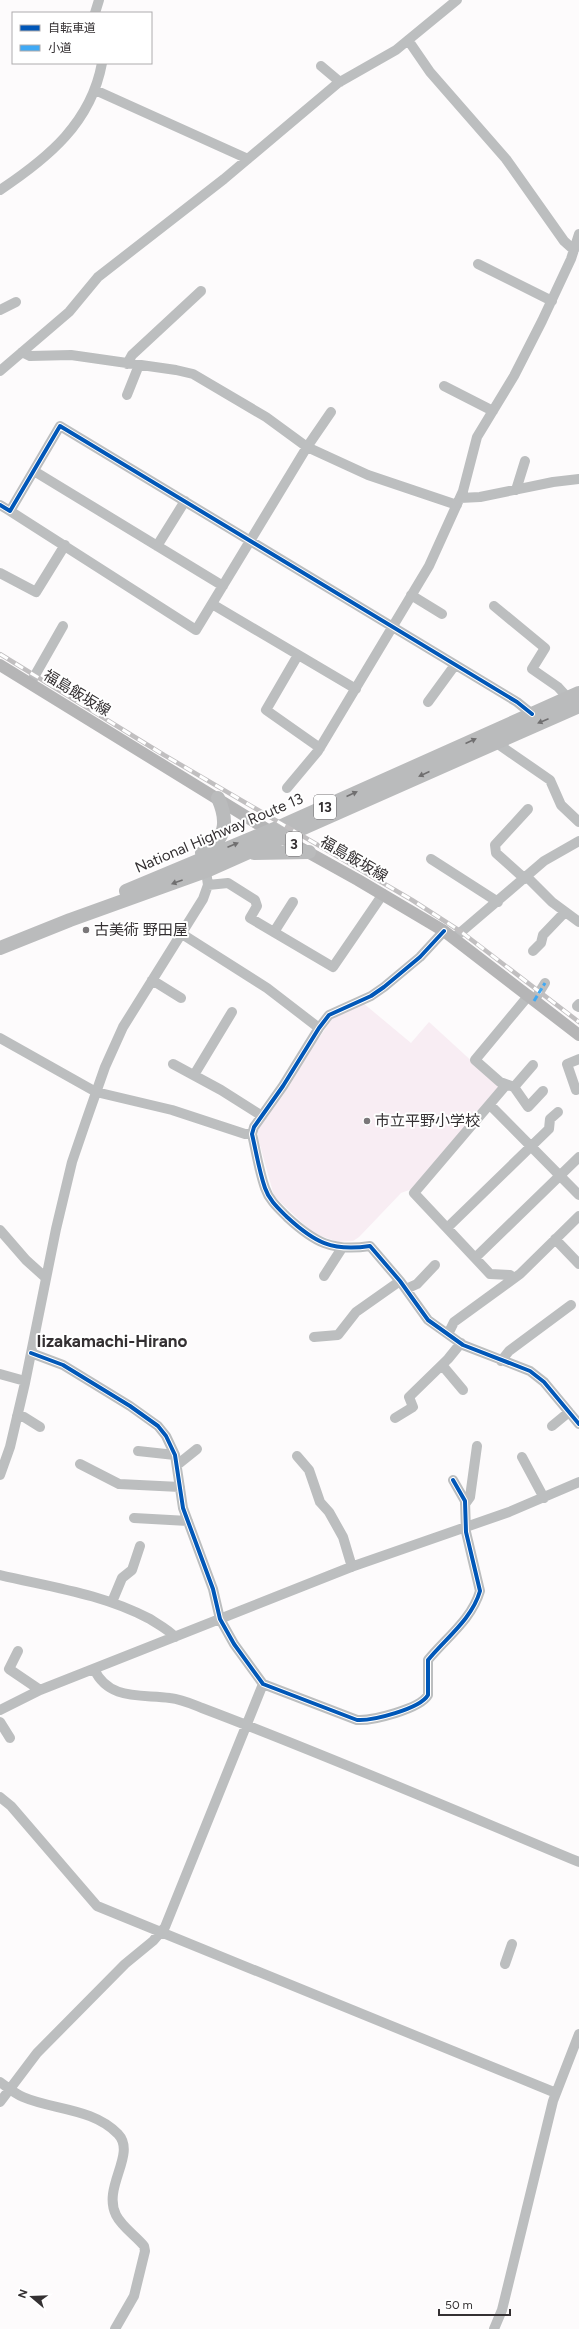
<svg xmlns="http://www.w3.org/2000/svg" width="579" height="2329" viewBox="0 0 579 2329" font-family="Figtree,'Noto Sans JP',sans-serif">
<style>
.built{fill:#f8edf3}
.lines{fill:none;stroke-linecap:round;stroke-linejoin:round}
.minor{stroke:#bcbebf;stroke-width:10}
.major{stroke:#b5b5b6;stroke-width:12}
.highway{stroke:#babbbc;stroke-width:14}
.rail-casing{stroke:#c1bfc0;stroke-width:4.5}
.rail{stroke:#fff;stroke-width:3;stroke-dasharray:9;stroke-linecap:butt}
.quiet{stroke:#3fa9f5;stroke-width:3;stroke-dasharray:6 3;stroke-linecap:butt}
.cycleway-casing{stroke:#fff;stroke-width:6}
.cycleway{stroke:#0057b8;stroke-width:4}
.oneway{fill:#706f70}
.poi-dot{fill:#7a7779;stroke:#fff;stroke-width:1.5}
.labels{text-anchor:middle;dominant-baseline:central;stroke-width:4;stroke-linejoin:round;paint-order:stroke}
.shield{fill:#fff;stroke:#716e70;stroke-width:1}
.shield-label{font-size:14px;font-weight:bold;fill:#343032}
.street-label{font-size:15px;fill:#343032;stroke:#fff}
.poi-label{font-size:15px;fill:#343032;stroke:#fff;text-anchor:start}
.quarter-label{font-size:17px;font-weight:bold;fill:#343032;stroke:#fff}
</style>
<rect width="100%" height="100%" fill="#fdfbfc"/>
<path class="built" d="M363,1003L411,1043L429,1022L501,1088L412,1189L401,1193L359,1237L353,1241L338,1242L313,1233L274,1196L258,1138V1131L264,1117L333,1018Z"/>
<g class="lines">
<path class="minor" d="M95,13L99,0
M408,40L430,72L506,159L564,241L574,250
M321,66L340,82
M95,90L248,159
M0,190C48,158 91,123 102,63
M478,264L552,301
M0,310L16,302
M22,352L30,356L71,355L176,370L193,374L266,417L307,447L368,475L457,505
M127,364L132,355L201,291
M0,371L69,312L98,277L224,179L338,83L396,50L457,0
M444,386L493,411
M127,395L139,365
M34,471L223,586
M516,490L525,461
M460,498L480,497L553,482L579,479
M0,505L10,511L60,426L517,702L532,714
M10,511L196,630L307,447L331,412
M157,546L185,501
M0,573L36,592L65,545
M411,595L442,614
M212,604L356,689
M494,606L545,648L532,669L558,687L568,698
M298,655L266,710L320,748
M30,684L63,626
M428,702L455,665
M495,742L550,780L561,805L579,822
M287,788L318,751L429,566L463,491L477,437L514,376L542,321L571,259L579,234
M431,859L498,902
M527,877L552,902L579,922
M525,879L496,853L495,845L528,809
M208,885L228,883L255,900L257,906L250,918L333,967L383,894
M444,931L420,957L384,987L371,996L329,1015L319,1028L283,1086L254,1127L252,1134C256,1151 259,1171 265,1188C269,1200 278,1208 287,1217C314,1242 332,1252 370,1246L400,1281L428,1320L463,1345L530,1371L544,1382L579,1424
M274,932L293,902
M182,934L267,988L319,1028
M454,938L544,861L579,841
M533,951L541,943L543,935L565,912
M152,980L181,998
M529,995L475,1060L500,1082L514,1087L528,1107L543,1091
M534,1001L545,983
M579,1004L577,1006L579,1007
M0,1038L96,1092L172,1110L245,1134H252
M173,1064L221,1090L262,1116
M194,1075L232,1012
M506,1085L414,1193L490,1274L510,1275L514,1278
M514,1087L533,1065
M576,1090L567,1064L579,1059
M490,1105L579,1195
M447,1228L549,1129L550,1119L558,1112
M0,1230L26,1260L46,1278
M555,1239L579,1264
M475,1258L579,1157
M324,1276L342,1248
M406,1289L417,1284L435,1265
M448,1334L454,1322L520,1274L579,1216
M314,1337L338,1335L356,1312L400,1281
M31,1353L63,1365L130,1406L158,1426L166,1436L175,1455L183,1508L213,1589L220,1619L234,1644L263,1684L357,1720C372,1721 420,1709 428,1695V1660C446,1638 472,1619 480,1591L466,1532L465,1501L453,1480
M501,1361L509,1351L571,1305
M442,1365L463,1390
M0,1374L25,1381
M17,1416L24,1417L40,1427
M395,1418L413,1407L409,1397L448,1359L461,1343
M552,1426L569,1412
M138,1451L175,1455
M297,1456L309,1470L320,1502L329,1512L343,1537L352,1567
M522,1457L544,1498
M80,1464L119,1484L180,1487
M177,1465L197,1449
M0,1475L10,1447L25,1383L56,1229L72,1162L85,1124L105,1067L123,1027L203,899L208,885L206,871
M465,1504L470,1497L477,1446
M134,1518L188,1521
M0,1575C51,1587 103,1594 150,1619C159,1625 168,1629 175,1637
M112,1602L122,1578L132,1570L140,1546
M18,1651L9,1669L40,1690
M94,1669C109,1701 141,1694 170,1698C181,1699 192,1704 202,1708C329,1756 454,1810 579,1862
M0,1710L40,1690L351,1567L509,1512L579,1482
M0,1722L10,1738
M0,1797L11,1806L97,1906L556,2093
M505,1964L512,1944
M0,2082C7,2087 14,2093 23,2097C53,2110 93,2108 118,2134C137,2154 102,2187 116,2215C122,2227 136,2236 144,2246L145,2251L134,2296L115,2329
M0,2102L37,2053L125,1964L153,1941L165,1927L263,1684
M494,2329L502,2310L553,2101L579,2034"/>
<path class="major" d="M0,665L268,830L358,880L444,931L579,1035"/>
<path class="highway" d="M202,853C226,839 229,823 218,798
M254,853L309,852
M126,891L284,825L579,693
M0,948L70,920L206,871L579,706"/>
<defs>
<path id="rail" d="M0,654L164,755L412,900L460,931L579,1022"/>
</defs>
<use href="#rail" class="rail-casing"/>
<use href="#rail" class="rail"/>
<path class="quiet" d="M534,1001L545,983"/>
<defs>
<path id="cycleway" d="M0,505L10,511L60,426L517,702L532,714
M444,931L420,957L384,987L371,996L329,1015L319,1028L283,1086L254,1127L252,1134C256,1151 259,1171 265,1188C269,1200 278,1208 287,1217C314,1242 332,1252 370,1246L400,1281L428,1320L463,1345L530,1371L544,1382L579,1424
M31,1353L63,1365L130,1406L158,1426L166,1436L175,1455L183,1508L213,1589L220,1619L234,1644L263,1684L357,1720C372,1721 420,1709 428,1695V1660C446,1638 472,1619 480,1591L466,1532L465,1501L453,1480"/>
</defs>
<use href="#cycleway" class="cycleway-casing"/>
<use href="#cycleway" class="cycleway"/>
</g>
<defs><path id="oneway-solid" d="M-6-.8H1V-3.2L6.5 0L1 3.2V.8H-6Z"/></defs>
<g class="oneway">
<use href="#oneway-solid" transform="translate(543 721) rotate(157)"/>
<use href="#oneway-solid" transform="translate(471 741) rotate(-24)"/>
<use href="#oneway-solid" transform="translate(424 774) rotate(156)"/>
<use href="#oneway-solid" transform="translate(352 794) rotate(-24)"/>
<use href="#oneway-solid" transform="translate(233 845) rotate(-23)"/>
<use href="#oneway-solid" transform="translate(177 882) rotate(160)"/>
</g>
<g class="poi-dot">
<circle cx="86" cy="930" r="4"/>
<circle cx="367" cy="1121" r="4"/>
</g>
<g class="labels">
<g class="shield">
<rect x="314" y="795" width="22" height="24" rx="3"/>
<rect x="286" y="832" width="16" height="24" rx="3"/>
</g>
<g class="shield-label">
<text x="325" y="807">13</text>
<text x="294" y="844">3</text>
</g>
<g class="street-label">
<text transform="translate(77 693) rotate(31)">福島飯坂線</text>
<text transform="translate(219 833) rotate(-23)">National Highway Route 13</text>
<text transform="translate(354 859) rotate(30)">福島飯坂線</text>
</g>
<g class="poi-label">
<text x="94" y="930">古美術 野田屋</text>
<text x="375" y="1121">市立平野小学校</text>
</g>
<g class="quarter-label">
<text x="112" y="1341">Iizakamachi-Hirano</text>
</g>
</g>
<rect x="12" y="12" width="140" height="52" fill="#ffffff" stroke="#aeacad"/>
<rect x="20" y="25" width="20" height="6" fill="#0057b8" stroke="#aeacad"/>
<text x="48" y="32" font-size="12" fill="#343032">自転車道</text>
<rect x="20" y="45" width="20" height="6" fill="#3fa9f5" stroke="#aeacad"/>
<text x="48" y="52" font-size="12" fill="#343032">小道</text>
<g transform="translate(32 2297) rotate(289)" stroke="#ffffff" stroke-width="3" paint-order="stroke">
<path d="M0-3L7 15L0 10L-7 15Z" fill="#343032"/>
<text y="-6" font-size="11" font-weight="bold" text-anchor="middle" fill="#343032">N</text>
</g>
<path d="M439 2309v6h71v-6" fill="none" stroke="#343032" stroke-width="2"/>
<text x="445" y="2309" font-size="12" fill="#343032" stroke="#ffffff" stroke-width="3" paint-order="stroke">50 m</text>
</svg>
